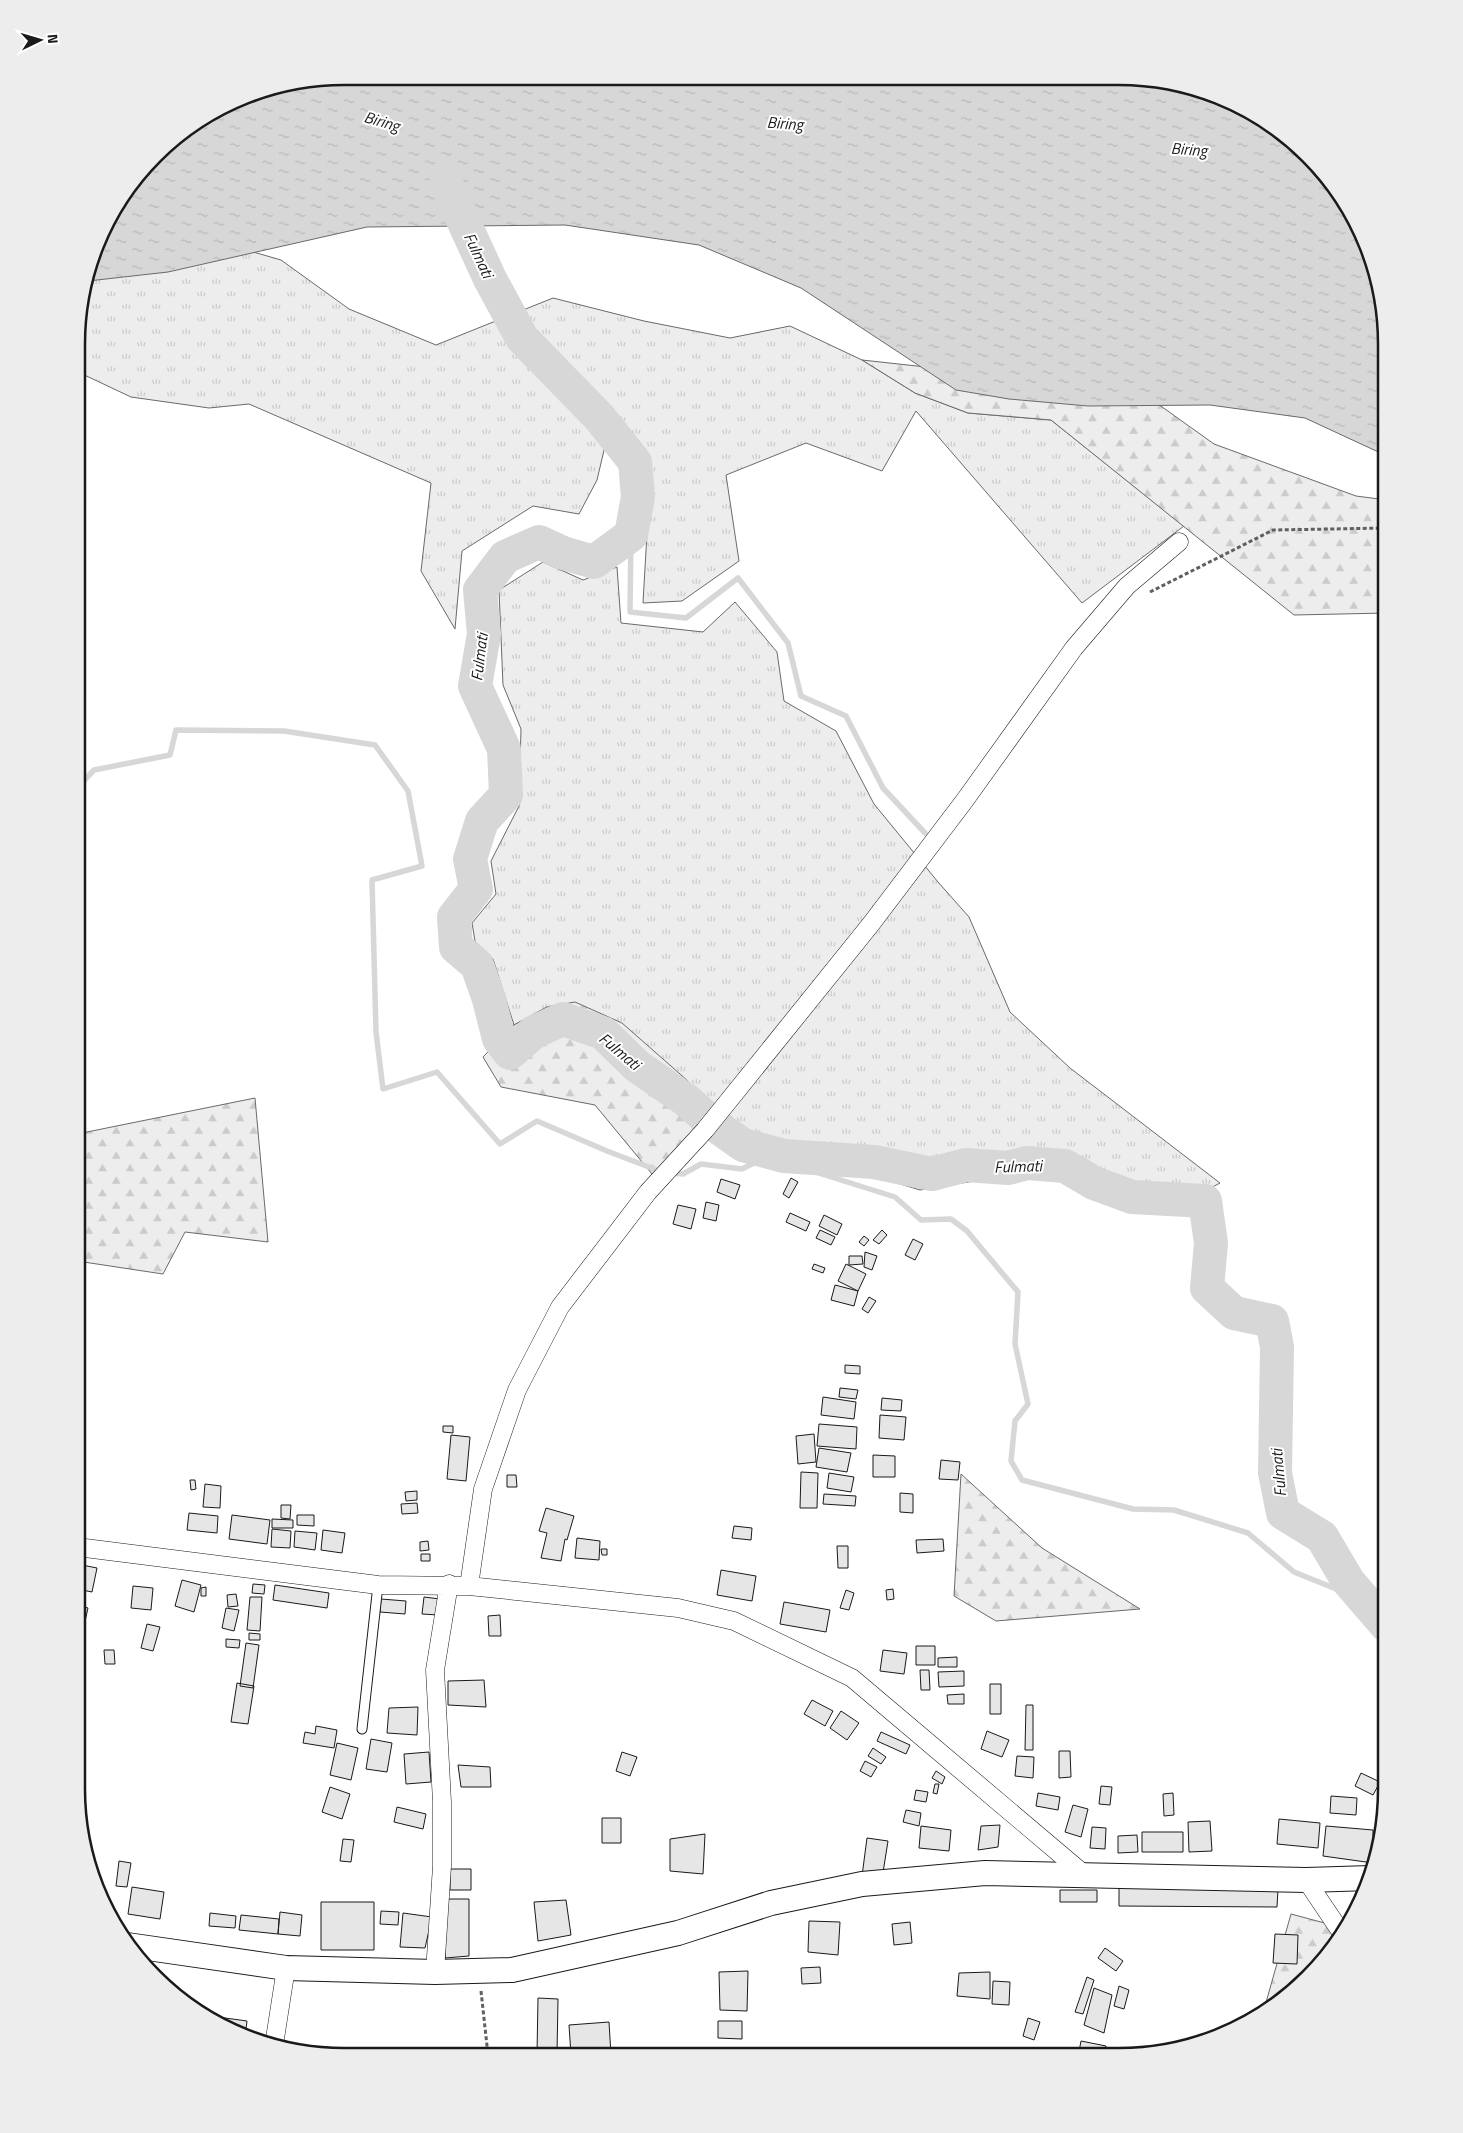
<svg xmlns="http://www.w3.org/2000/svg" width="1463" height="2133" viewBox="0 0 1463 2133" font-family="'Titillium Web',sans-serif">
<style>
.grass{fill:url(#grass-tufts);stroke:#6a6a6a}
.forest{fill:url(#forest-firs);stroke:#6a6a6a}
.water{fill:url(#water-ripples);stroke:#6a6a6a}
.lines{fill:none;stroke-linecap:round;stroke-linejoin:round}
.stream{stroke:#d7d7d7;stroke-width:5.5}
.river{stroke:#d7d7d7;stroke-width:34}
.building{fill:#e6e6e6;stroke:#1a1a1a}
.lane-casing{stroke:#1a1a1a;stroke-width:11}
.street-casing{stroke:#1a1a1a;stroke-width:19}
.secondary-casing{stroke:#1a1a1a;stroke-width:26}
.path{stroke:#5f5f5f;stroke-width:3;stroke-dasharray:4 2.5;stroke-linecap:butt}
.lane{stroke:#fff;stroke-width:9}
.street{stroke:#fff;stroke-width:18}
.secondary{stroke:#fff;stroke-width:24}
.labels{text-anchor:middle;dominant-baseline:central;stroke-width:4;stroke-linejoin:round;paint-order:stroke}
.water-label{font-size:16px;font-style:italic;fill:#1a1a1a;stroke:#fff}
.rim{fill:none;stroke:#1a1a1a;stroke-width:2.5}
</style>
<defs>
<pattern id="grass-tufts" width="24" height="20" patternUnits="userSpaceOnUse" patternTransform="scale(1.25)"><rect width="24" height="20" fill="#ededed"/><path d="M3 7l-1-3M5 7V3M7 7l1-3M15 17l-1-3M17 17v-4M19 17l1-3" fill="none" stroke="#cbcbcb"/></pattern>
<pattern id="forest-firs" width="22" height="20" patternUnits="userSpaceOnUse" patternTransform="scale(1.25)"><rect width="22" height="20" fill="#ededed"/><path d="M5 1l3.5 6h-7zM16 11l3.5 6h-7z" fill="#cbcbcb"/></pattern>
<pattern id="water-ripples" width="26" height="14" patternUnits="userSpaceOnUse" patternTransform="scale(1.25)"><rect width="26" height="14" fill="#d7d7d7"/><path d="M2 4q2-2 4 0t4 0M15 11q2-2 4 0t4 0" fill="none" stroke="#b8b8b8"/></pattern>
</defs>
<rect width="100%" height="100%" fill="#fff"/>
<path class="grass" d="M111,214L132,217L281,260L349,309L436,345L553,298L644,321L730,338L790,326L862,360L915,393L968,413L1051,420L1184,526L1082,603L916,411L882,471L806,443L726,475L739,561L682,601L643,603L650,481L645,449L613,412L597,480L579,514L533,506L462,551L455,629L421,571L431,483L249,404L209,408L131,397L78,372L79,308Z
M543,562L583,580L617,567L621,623L703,632L735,602L777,652L784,701L836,731L874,804L938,882L969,917L1010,1012L1070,1068L1220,1183L1188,1200L1132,1197L1094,1183L1065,1166L920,1190L742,1136L720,1118L547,1007L514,1025L493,959L475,941L472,923L496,894L491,861L519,806L521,729L503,685L499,590Z"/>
<path class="forest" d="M862,360L999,375L1151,399L1214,444L1356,496L1387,500V613L1294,615L1051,420L968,413L915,393Z
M575,1002L622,1023L688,1081L720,1118L652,1174L595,1105L501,1087L483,1057L514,1025L547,1007Z
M255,1098L268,1242L185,1232L163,1274L77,1261V1134Z
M961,1474L1042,1548L1140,1609L996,1621L954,1596Z
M1291,1914L1332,1925L1342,1938L1282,2001L1263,2013Z"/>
<path class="water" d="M344,76L1155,79L1222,97L1282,132L1332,181L1366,241L1387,344V456L1305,418L1210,405L1088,406L1009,399L956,390L801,288L699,245L565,225L367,227L168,272L88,281L112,210L168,142L257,91Z"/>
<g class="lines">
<path class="stream" d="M631,535L630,612L686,618L738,578L788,643L801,696L846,716L883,788L925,833
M78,787L94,770L170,755L176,730L284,731L375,745L408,791L422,866L372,880L376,1032L383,1089L437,1072L500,1144L537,1121L607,1151L662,1172
M671,1173L683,1174L701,1164L742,1169L774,1153L809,1170L895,1197L921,1220L951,1219L967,1231L1018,1292L1015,1344L1028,1404L1015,1421L1011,1461L1022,1480L1133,1509L1174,1510L1248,1533L1294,1572L1366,1601"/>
<path class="river" d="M446,183L490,279L522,338L599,417L635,462L638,497L631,535L594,562L563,553L539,542L505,557L480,590L484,634L475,686L504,749L506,795L482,821L470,859L476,889L454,917L456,947L477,965L489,999L499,1039L510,1053L534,1032L563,1019L603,1033L637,1066L686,1100L712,1123L743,1145L784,1156L874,1162L932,1174L966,1165L1008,1168L1027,1163L1065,1166L1094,1183L1132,1197L1205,1201L1211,1243L1207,1288L1234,1313L1272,1321L1277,1347L1275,1473L1283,1513L1322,1537L1348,1581L1386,1625"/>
</g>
<path class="building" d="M791,1178L798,1182L789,1198L783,1194Z
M721,1179L740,1185L735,1199L717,1192Z
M706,1202L719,1205L716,1221L703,1218Z
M678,1205L696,1209L691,1229L673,1224Z
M790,1213L810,1222L806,1231L786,1222Z
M824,1215L842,1224L837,1235L819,1226Z
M820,1230L835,1237L831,1245L816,1238Z
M882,1230L887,1235L879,1244L873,1240Z
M864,1236L869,1240L864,1246L859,1242Z
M913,1239L923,1244L915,1260L905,1255Z
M865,1252L877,1256L872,1270L864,1267Z
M849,1256H862L863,1264L849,1265Z
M814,1264L825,1268L823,1273L812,1269Z
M846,1264L866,1274L858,1291L838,1281Z
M835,1285L858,1291L854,1306L831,1300Z
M869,1297L876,1301L868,1313L862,1309Z
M845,1365L860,1366V1374L845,1373Z
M840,1388L858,1390L856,1399L839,1397Z
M823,1397L856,1402L854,1419L821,1415Z
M882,1398L902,1400L901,1411L881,1410Z
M880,1415L906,1417L904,1440L879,1438Z
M819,1424L857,1427L856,1449L817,1446Z
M443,1426H453V1433L443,1432Z
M814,1434L816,1462L798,1464L796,1436Z
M451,1435L470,1437L466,1481L447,1479Z
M819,1448L851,1453L847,1472L816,1467Z
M873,1455L895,1456V1477H873Z
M941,1460L960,1462L958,1480L939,1479Z
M801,1472L818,1473L817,1508H800Z
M829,1473L854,1477L851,1492L827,1488Z
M507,1475H516L517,1487H507Z
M190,1480H195L196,1489L191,1490Z
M205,1484L221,1486L220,1508L203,1507Z
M417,1491V1500L406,1501L405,1492Z
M900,1493L913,1494V1513L900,1512Z
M824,1494L856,1496L855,1506L823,1504Z
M417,1503L418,1513L402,1514L401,1504Z
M281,1505H291L290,1519L281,1518Z
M546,1508L574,1516L567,1540L565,1539L561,1561L541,1558L547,1533L539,1531Z
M189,1513L218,1516L217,1533L187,1530Z
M232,1515L270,1520L267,1544L229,1539Z
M297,1515H314V1526L297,1525Z
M272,1519L293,1520V1528H272Z
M734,1526L752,1528L751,1540L732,1538Z
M272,1529L291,1531L290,1548L271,1547Z
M323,1530L345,1533L342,1553L321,1550Z
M295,1531L317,1533L315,1550L294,1547Z
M577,1538L600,1541L599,1560L575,1558Z
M943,1539L944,1551L917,1553L916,1540Z
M428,1541L429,1550L420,1551V1542Z
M837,1546H848V1568H838Z
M601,1549H607V1555H602Z
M421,1554H430V1561H421Z
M77,1564L97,1568L92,1592L77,1589Z
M721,1570L756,1576L752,1601L717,1595Z
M182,1580L201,1585L194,1612L175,1606Z
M253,1584L265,1585L264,1594L252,1593Z
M275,1585L329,1593L327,1608L273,1600Z
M133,1586L153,1588L151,1610L131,1608Z
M206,1587V1596H201V1588Z
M893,1589L894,1599L887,1600L886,1590Z
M846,1590L854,1593L849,1610L840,1608Z
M236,1594L238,1606L228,1607L227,1595Z
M250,1597H262L260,1631L247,1630Z
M424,1597L440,1599L438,1615L422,1614Z
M381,1599L406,1601L405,1614L380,1612Z
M784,1602L830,1610L826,1632L780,1624Z
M77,1605L88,1608L82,1635L76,1634Z
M226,1608L239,1610L234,1631L222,1628Z
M500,1615L501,1636H489L488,1616Z
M147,1624L160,1627L153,1651L141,1648Z
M249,1633L260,1634V1640H249Z
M226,1639L240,1640L239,1648L226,1647Z
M246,1643L259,1645L253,1688L240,1686Z
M916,1646H935V1665H916Z
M104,1650H114L115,1664H105Z
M883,1650L907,1653L904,1674L880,1671Z
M957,1657V1667H938V1658Z
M920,1670H929L930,1690H921Z
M964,1671V1686L939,1687L938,1672Z
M484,1680L486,1707L448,1705V1681Z
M237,1683L254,1686L248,1724L231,1722Z
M990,1684H1001V1714H990Z
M964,1694V1704H948L947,1695Z
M812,1700L833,1711L825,1726L804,1714Z
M1026,1705H1033V1750H1025Z
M418,1707L417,1735L387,1733L389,1708Z
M841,1711L859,1723L847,1740L830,1728Z
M316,1726L337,1730L334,1748L303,1743L305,1732L315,1734Z
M987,1731L1009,1740L1002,1757L981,1749Z
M881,1732L910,1745L906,1754L877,1741Z
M371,1739L392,1743L387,1772L366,1769Z
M337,1743L358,1748L351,1780L330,1775Z
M873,1748L886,1757L881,1764L868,1756Z
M1059,1751H1070L1071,1777L1059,1778Z
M429,1752L431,1782L406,1784L404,1754Z
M622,1752L637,1757L630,1776L616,1771Z
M1017,1756L1034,1757L1033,1778L1015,1776Z
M865,1761L877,1767L871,1777L860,1771Z
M458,1765L490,1767L491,1787H461Z
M936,1771L945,1777L942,1784L932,1778Z
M1361,1773L1380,1782L1373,1795L1355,1786Z
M935,1784H939L937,1794L933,1793Z
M1101,1786L1112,1787L1110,1805L1099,1804Z
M330,1787L350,1794L342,1819L322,1812Z
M916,1790L928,1792L926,1802L914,1800Z
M1038,1793L1060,1797L1058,1810L1036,1806Z
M1173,1793L1174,1815L1164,1816L1163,1794Z
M1331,1796L1357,1798L1356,1815L1330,1813Z
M1073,1805L1088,1809L1081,1837L1065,1832Z
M397,1807L426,1814L423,1829L394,1822Z
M906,1810L921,1813L919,1826L903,1822Z
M602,1818H621V1843H602Z
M1279,1819L1320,1823L1318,1848L1277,1844Z
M1210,1821L1212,1851L1189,1852L1188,1822Z
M1000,1825L998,1847L978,1850L981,1826Z
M921,1826L951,1830L949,1851L919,1848Z
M1326,1826L1373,1830V1863L1323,1856Z
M1092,1827L1106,1828L1105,1849L1090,1848Z
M1142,1832H1183V1852H1142Z
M705,1834L703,1874L670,1871V1839Z
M1137,1835L1138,1852L1118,1853V1836Z
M867,1838L888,1841L882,1879L862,1876Z
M343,1839L354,1840L351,1862L340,1861Z
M1376,1841H1379L1377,1854H1375Z
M119,1861L131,1863L127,1887L116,1886Z
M450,1869H471V1890H450Z
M95,1885H100V1897L97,1892Z
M132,1887L164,1892L160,1919L128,1914Z
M1119,1888L1278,1889L1277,1907L1119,1906Z
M1060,1890H1097V1902H1060Z
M447,1899H469V1956L445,1958Z
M566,1900L571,1935L538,1941L534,1902Z
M321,1902H374V1950H321Z
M381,1911L399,1912L398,1925L380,1924Z
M1355,1911L1350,1920L1347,1916Z
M280,1912L302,1915L300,1936L278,1934Z
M210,1913L236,1916L235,1928L209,1926Z
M403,1913L432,1917L425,1948L400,1947Z
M241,1915L279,1919L278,1934L239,1930Z
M809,1921L840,1922L838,1955L808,1952Z
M910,1922L912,1943L894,1945L892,1924Z
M1275,1934L1298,1935L1297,1964L1273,1963Z
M1105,1948L1123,1961L1116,1971L1098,1958Z
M820,1967L821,1983L802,1984L801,1968Z
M748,1971L747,2011L720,2010L719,1972Z
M990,1972V1999L957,1996L959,1973Z
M1087,1977L1094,1980L1083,2014L1075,2012Z
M993,1981L1010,1982L1009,2005L992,2004Z
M1119,1986L1129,1990L1124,2009L1114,2006Z
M1094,1988L1112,1995L1104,2033L1084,2025Z
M538,1998L558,1999L557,2054H537Z
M199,2012L210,2014V2018Z
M218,2017L247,2021L245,2037L218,2023Z
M1028,2018L1040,2022L1034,2040L1023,2036Z
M718,2021H742V2039L718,2038Z
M609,2022L611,2055H571L569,2025Z
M1081,2041L1106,2046L1104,2057H1078Z"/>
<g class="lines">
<defs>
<path id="lane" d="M362,1729L378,1585"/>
<path id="street" d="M77,1547L378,1585L469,1586L678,1608L734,1621L852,1678L1085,1875
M469,1586L483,1489L517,1390L560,1307L648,1192L705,1130L871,924L965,800L1074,648L1127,586L1179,542
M1306,1880L1343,1935
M435,1972L442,1866V1802L435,1670L449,1584
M274,2045L286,1968"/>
<path id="secondary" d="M127,1945L286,1968L435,1972L512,1970L678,1933L771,1903L862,1884L985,1873L1306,1880L1371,1878"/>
</defs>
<use href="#lane" class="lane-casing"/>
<use href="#street" class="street-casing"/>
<use href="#secondary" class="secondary-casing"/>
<path class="path" d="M1150,592L1273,530L1387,528
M481,1991L488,2055"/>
<use href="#lane" class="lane"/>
<use href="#street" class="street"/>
<use href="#secondary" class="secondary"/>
</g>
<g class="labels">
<g class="water-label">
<text transform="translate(382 121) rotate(16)">Biring</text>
<text transform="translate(785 123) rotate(4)">Biring</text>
<text transform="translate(1189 149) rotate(4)">Biring</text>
<text transform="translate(479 255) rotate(65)">Fulmati</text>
<text transform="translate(479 657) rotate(-83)">Fulmati</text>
<text transform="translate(620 1051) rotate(40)">Fulmati</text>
<text transform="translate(1018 1166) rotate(-2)">Fulmati</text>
<text transform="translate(1278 1473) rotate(-95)">Fulmati</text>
</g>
</g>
<path d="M0 0H1463V2133H0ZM344 85H1119A259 259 0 0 1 1378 344V1789A259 259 0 0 1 1119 2048H344A259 259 0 0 1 85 1789V344A259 259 0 0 1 344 85Z" fill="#ededed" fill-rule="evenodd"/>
<path class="rim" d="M344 85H1119A259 259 0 0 1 1378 344V1789A259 259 0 0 1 1119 2048H344A259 259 0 0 1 85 1789V344A259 259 0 0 1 344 85Z"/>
<g transform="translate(40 40) rotate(85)" stroke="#ffffff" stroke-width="4" paint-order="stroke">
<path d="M0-4L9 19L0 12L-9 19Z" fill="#1a1a1a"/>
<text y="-8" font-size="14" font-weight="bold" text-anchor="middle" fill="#1a1a1a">N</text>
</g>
</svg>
